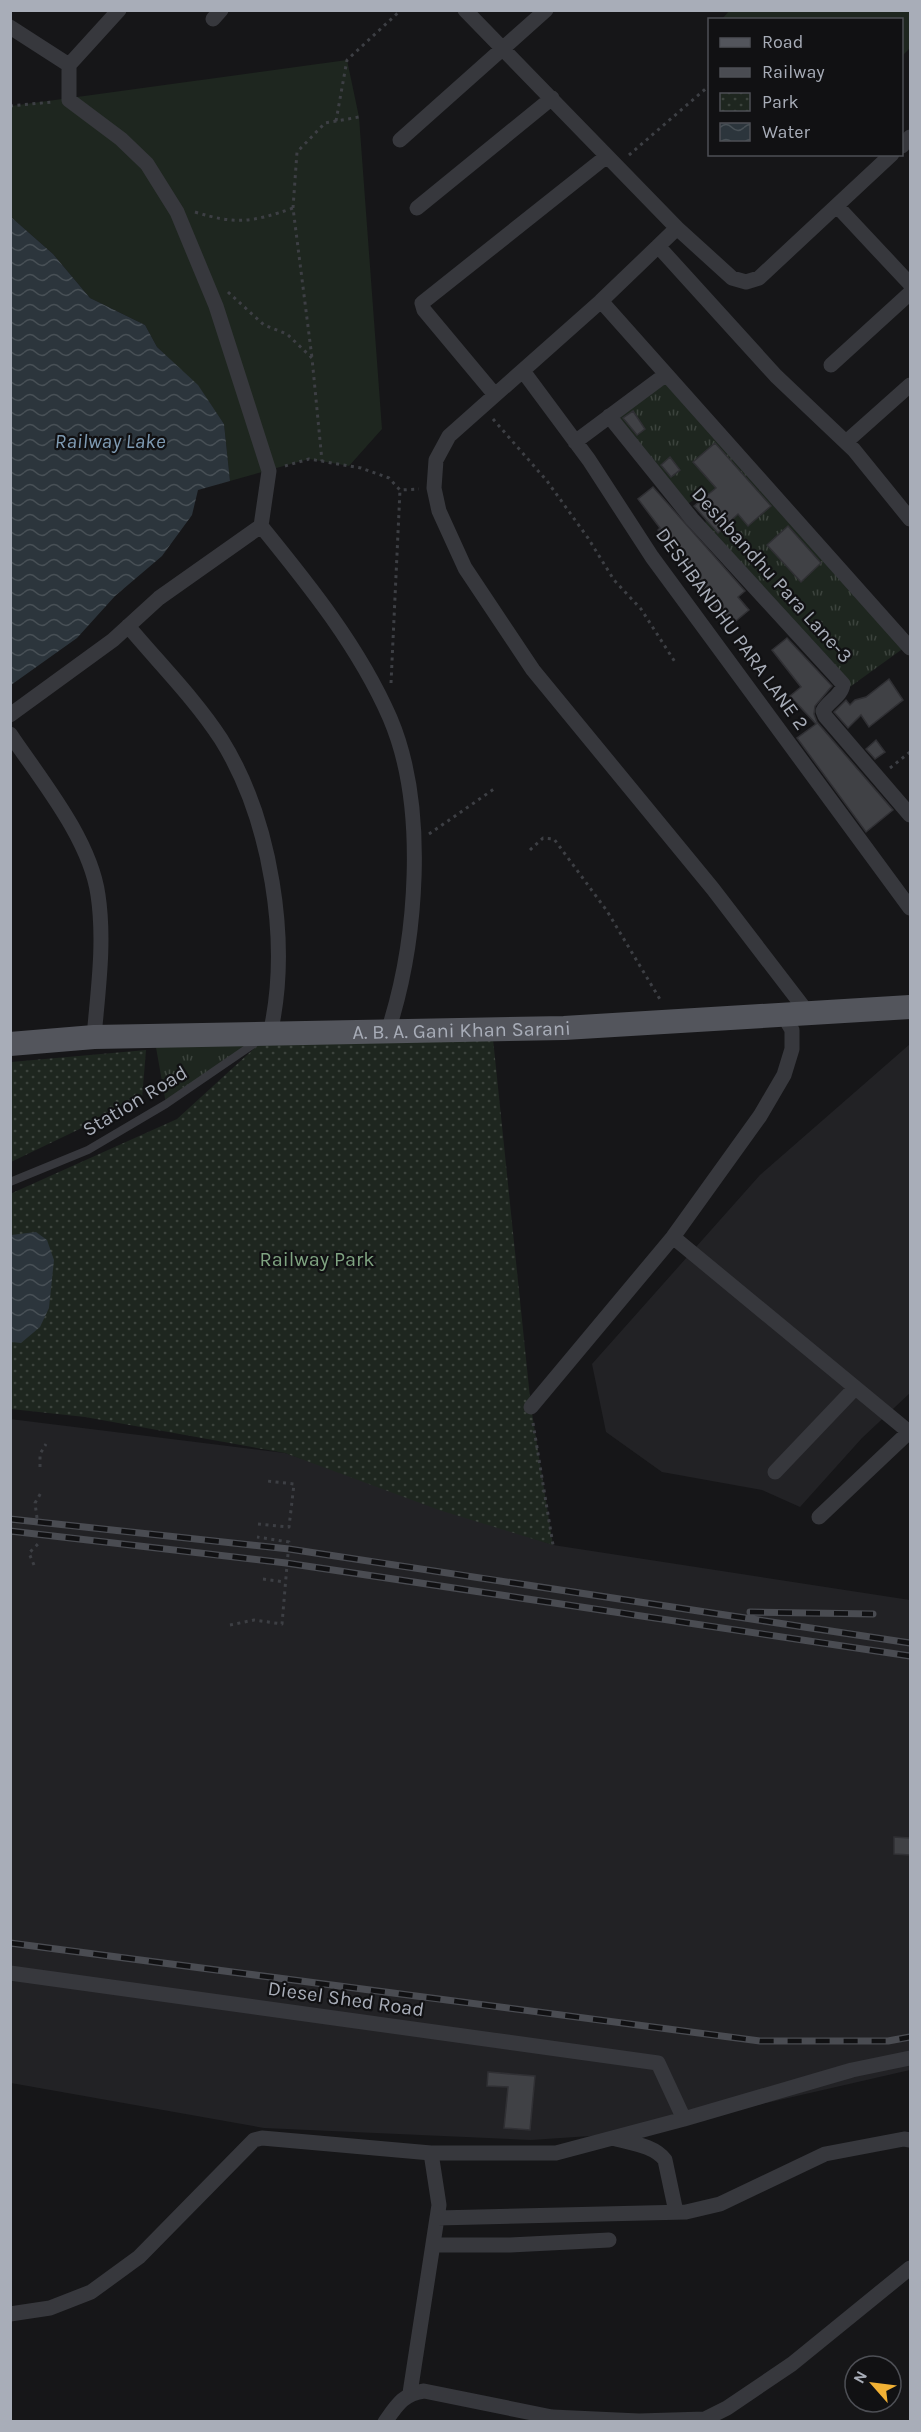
<svg xmlns="http://www.w3.org/2000/svg" width="921" height="2432" viewBox="0 0 921 2432" font-family="Karla,sans-serif">
<style>
.built{fill:#222225}
.grass{fill:url(#grass-tufts)}
.park{fill:url(#park-dots)}
.garden{fill:#1e261f}
.water{fill:url(#water-waves)}
.building{fill:#404145;stroke:#303034;stroke-width:1.5}
.lines{fill:none;stroke-linecap:round;stroke-linejoin:round}
.path{stroke:#3d3f44;stroke-width:3;stroke-dasharray:3 4.5;stroke-linecap:butt}
.lane{stroke:#37383d;stroke-width:8}
.street{stroke:#37383d;stroke-width:15}
.primary{stroke:#53555c;stroke-width:24}
.rail-casing{stroke:#4a4c52;stroke-width:7}
.rail{stroke:#111113;stroke-width:4.5;stroke-dasharray:14;stroke-linecap:butt}
.labels{text-anchor:middle;dominant-baseline:central;stroke-width:4.5;stroke-linejoin:round;paint-order:stroke}
.street-label{font-size:20px;fill:#a8adb8;stroke:#111113}
.park-label{font-size:20px;fill:#7fa381;stroke:#111113}
.water-label{font-size:21px;font-style:italic;fill:#7f9bb3;stroke:#111113}
</style>
<defs>
<pattern id="grass-tufts" width="24" height="20" patternUnits="userSpaceOnUse" patternTransform="scale(1.5)"><rect width="24" height="20" fill="#1e261f"/><path d="M3 7l-1-3M5 7V3M7 7l1-3M15 17l-1-3M17 17v-4M19 17l1-3" fill="none" stroke="#3c433d"/></pattern>
<pattern id="park-dots" width="8" height="8" patternUnits="userSpaceOnUse" patternTransform="scale(1.5)"><rect width="8" height="8" fill="#1e261f"/><path d="M2 2h.1M6 6h.1" fill="none" stroke="#3c433d" stroke-width="1.8" stroke-linecap="round"/></pattern>
<pattern id="water-waves" width="16" height="10" patternUnits="userSpaceOnUse" patternTransform="scale(1.5)"><rect width="16" height="10" fill="#2c353c"/><path d="M0 5q4-4 8 0t8 0" fill="none" stroke="#485056"/></pattern>
</defs>
<rect width="100%" height="100%" fill="#161618"/>
<path class="built" d="M910,1044V1393L862,1438L800,1507L762,1490L662,1472L606,1432L592,1364L760,1175Z
M10,1419L285,1453L553,1545L910,1600V2070L635,2133L531,2140L264,2128L11,2083Z"/>
<path class="grass" d="M665,377L908,645L847,689L705,533L707,491L683,507L610,417Z
M270,1034L166,1104L154,1036Z"/>
<path class="park" d="M492,1029L531,1407L553,1545L439,1510L285,1453L85,1417L11,1409L10,1194L177,1119L270,1034Z
M146,1050L142,1099L11,1162V1062Z"/>
<path class="garden" d="M729,11H910V48L902,56V20L722,19Z
M347,60L359,117L382,429L349,466L309,459L230,481L224,424L198,386L157,347L145,325L90,298L53,254L11,217V106Z"/>
<path class="water" d="M11,217L53,254L90,298L145,325L157,347L198,385L224,424L230,481L198,490L192,515L162,556L115,596L77,638L11,685Z
M36,1232L47,1240L54,1260L49,1308L40,1327L21,1343L11,1342V1235Z"/>
<path class="building" d="M633,411L645,429L637,435L623,418Z
M715,443L771,506L748,526L738,514L718,533L694,506L716,488L693,462Z
M670,457L680,470L671,477L661,465Z
M653,487L745,591L738,597L749,610L731,625L699,588L703,585L674,552L658,530L660,528L638,499Z
M788,526L821,563L801,582L767,545Z
M787,638L832,686L815,706L814,714L817,722L893,810L866,832L797,738L816,724L790,696L801,687L772,650Z
M889,679L903,700L869,727L861,715L848,728L834,712L846,700L850,705L855,700L866,697Z
M876,740L885,752L875,759L866,749Z
M894,1837L910,1838V1855L894,1854Z
M488,2072L535,2076L530,2130L504,2128L508,2087L487,2086Z"/>
<g class="lines">
<path class="path" d="M10,106L52,102
M336,121L347,60L401,10
M629,155L710,85
M293,208L297,152L325,123L359,117
M195,212C236,225 253,222 293,208L312,358
M228,292L264,325L287,334L312,358L322,461
M493,419L547,481L588,538L614,580L641,609L675,662
M285,466L309,459L361,468L389,478L400,490L419,489
M391,683L400,490
M890,768L910,752
M429,834L494,789
M530,850L543,838L554,839L607,911L661,1001
M533,1423L553,1545
M40,1467V1454L46,1444
M37,1518L35,1503L42,1491
M258,1524L289,1527L294,1484L267,1481
M34,1565L29,1553L41,1541
M263,1579L285,1582
M230,1625L254,1620L282,1624L289,1542L257,1537"/>
<path class="lane" d="M10,1182L88,1150L166,1104L258,1041"/>
<path class="street" d="M465,10L677,228L601,301L910,648
M213,19L221,10
M10,27L69,65
M400,140L546,10
M902,146L910,137
M837,206L910,284
M417,208L552,98
M677,228L732,278L746,282L759,278L892,154
M658,246L776,376L854,450L910,519
M601,301L449,436L436,460L434,488L439,511L465,568L533,670L713,889L808,1013
M831,365L910,293
M523,371L589,460L652,557L910,908
M495,395L424,310L422,303L607,156
M609,416L692,519L843,684C842,696 828,701 823,711L825,716L910,815
M575,442L665,375
M846,442L910,385
M261,526C309,585 359,647 390,718C428,807 417,942 388,1031
M128,626C159,663 195,699 221,739C271,819 291,942 270,1034
M10,715L113,640L159,598L261,526L269,471L216,306L177,212L147,164L121,139L69,100V65L119,10
M10,734C41,780 90,839 98,895C105,942 98,990 94,1037
M673,1237L909,1432
M531,1407L673,1237L760,1116L784,1075L792,1049V1030L783,1015
M775,1472L855,1388
M819,1517L910,1431
M10,1973L658,2063L684,2119L852,2070L910,2058
M613,2138C630,2143 654,2145 665,2160L676,2212
M437,2218L686,2212L720,2204L825,2154L904,2139L910,2140
M433,2245H510L609,2240
M10,2314L50,2308L91,2292L139,2257L254,2140L262,2138L431,2153H556L684,2119
M410,2393L439,2205L431,2153
M385,2422C397,2405 403,2394 424,2391L552,2417L639,2421L705,2419L727,2408L792,2364L910,2268"/>
<path class="primary" id="s1" d="M10,1044L94,1037L564,1028L910,1007"/>
<defs>
<path id="rail" d="M10,1519L289,1549L910,1643
M10,1531L286,1563L910,1656
M750,1612L873,1614
M10,1943L760,2041H888L910,2037"/>
</defs>
<use href="#rail" class="rail-casing"/>
<use href="#rail" class="rail"/>
</g>
<g class="labels">
<g class="street-label">
<text transform="translate(772 575) rotate(48)">Deshbandhu Para Lane-3</text>
<text transform="translate(732 629) rotate(54)">DESHBANDHU PARA LANE 2</text>
<text stroke="none"><textPath href="#s1" startOffset="452">A. B. A. Gani Khan Sarani</textPath></text>
<text transform="translate(135 1101) rotate(-31)">Station Road</text>
<text transform="translate(346 1999) rotate(8)">Diesel Shed Road</text>
</g>
<g class="park-label">
<text x="317" y="1259">Railway Park</text>
</g>
<g class="water-label">
<text x="110" y="441">Railway Lake</text>
</g>
</g>
<rect width="921" height="2432" fill="none" stroke="#a8adb8" stroke-width="24"/>
<rect x="708" y="18" width="195" height="138" fill="#111113" stroke="#4d4f55" stroke-width="1.5"/>
<rect x="720" y="38" width="30" height="9" fill="#53555c" stroke="#4d4f55" stroke-width="1.5"/>
<text x="762" y="48" font-size="18" fill="#a8adb8">Road</text>
<rect x="720" y="68" width="30" height="9" fill="#4a4c52" stroke="#4d4f55" stroke-width="1.5"/>
<text x="762" y="78" font-size="18" fill="#a8adb8">Railway</text>
<rect x="720" y="93" width="30" height="18" fill="url(#park-dots)" stroke="#4d4f55" stroke-width="1.5"/>
<text x="762" y="108" font-size="18" fill="#a8adb8">Park</text>
<rect x="720" y="123" width="30" height="18" fill="url(#water-waves)" stroke="#4d4f55" stroke-width="1.5"/>
<text x="762" y="138" font-size="18" fill="#a8adb8">Water</text>
<g transform="translate(873 2384) rotate(298)"><circle r="28" fill="#111113" stroke="#4d4f55" stroke-width="1.5"/>
<path d="M0-4.5L10 22L0 15L-10 22Z" fill="#f2b134"/>
<text y="-9" font-size="16" font-weight="bold" text-anchor="middle" fill="#a8adb8">N</text>
</g>
</svg>
